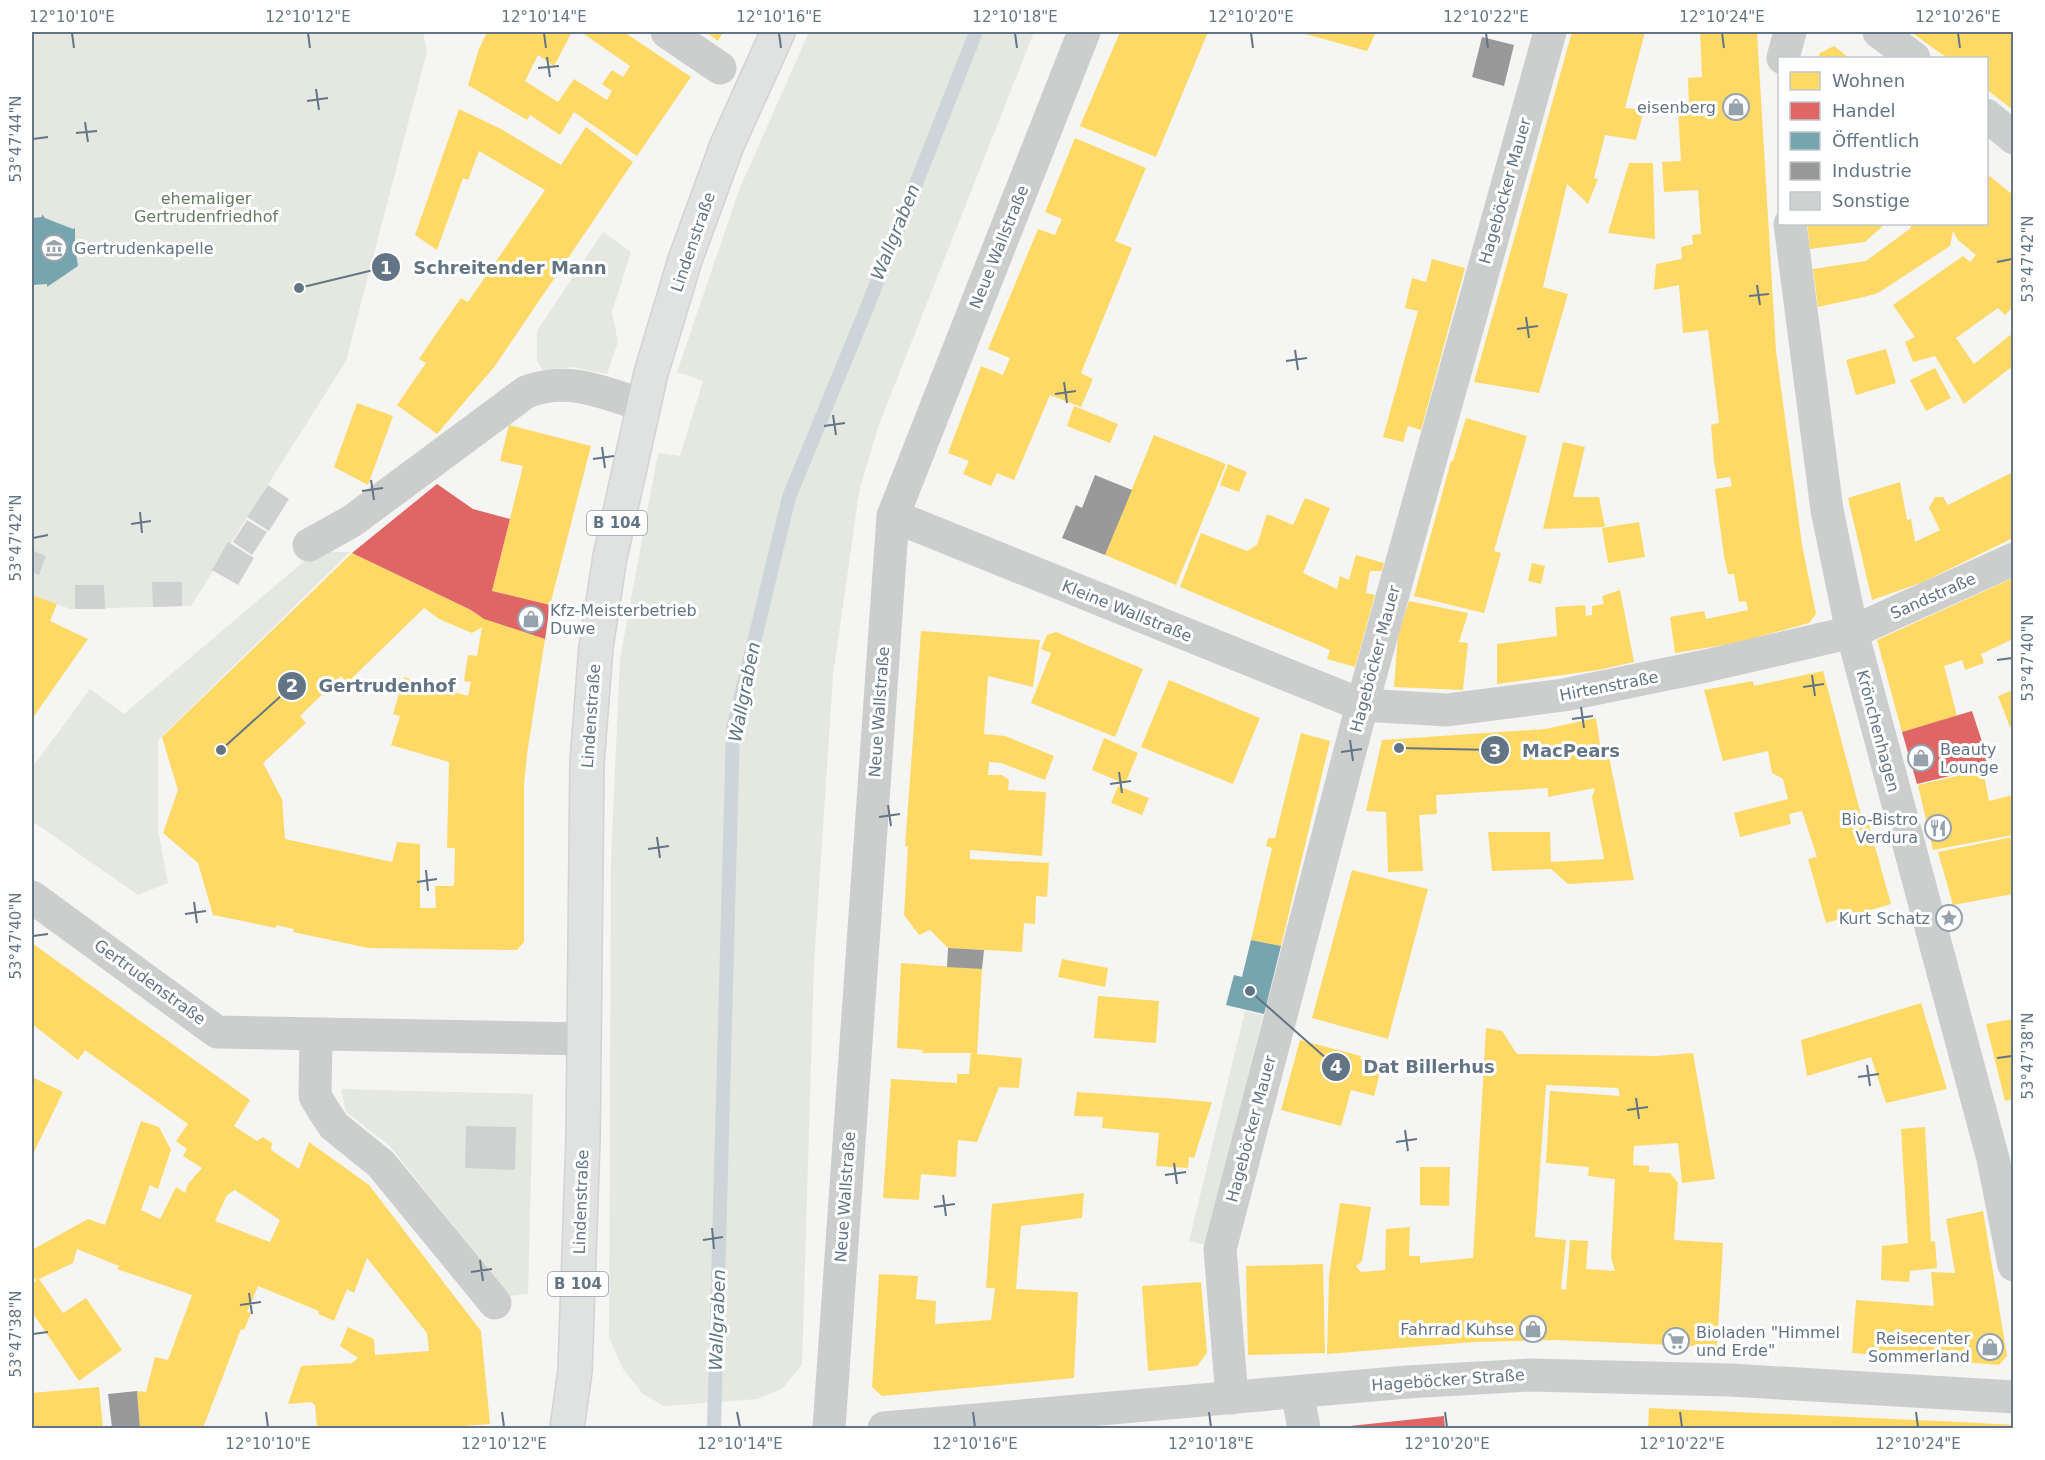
<svg xmlns="http://www.w3.org/2000/svg" width="2045" height="1460" viewBox="0 0 2045 1460" font-family="'DejaVu Sans',sans-serif">
<style>
.green{fill:#e4e8e1}
.homes{fill:#ffd966;fill-rule:evenodd}
.shops{fill:#e06666}
.public{fill:#76a5af}
.industry{fill:#999}
.lines{fill:none;stroke-linecap:round;stroke-linejoin:round}
.stream{stroke:#cdd5d8;stroke-width:14}
.building{fill:#cfd0d0}
.primary-casing{stroke:#d2d3d2;stroke-width:36}
.street{stroke:#cccece;stroke-width:33}
.primary{stroke:#e0e1e1;stroke-width:33}
.ticks{fill:none;stroke:#637585;stroke-width:2}
.labels{text-anchor:middle;dominant-baseline:central;stroke-width:6;stroke-linejoin:round;paint-order:stroke}
.shield{fill:#fff;stroke:#929eaa;stroke-width:1.5}
.shield-label{font-size:15px;font-weight:bold;fill:#637585}
.poi-label{font-size:16px;fill:#637585;stroke:#fff;text-anchor:end}
.street-label{font-size:16px;fill:#637585;stroke:#fff}
.park-label{font-size:16px;fill:#677b63;stroke:#fff}
.water-label{font-size:18px;font-style:italic;fill:#5f7782;stroke:#fff}
.leader{fill:none;stroke:#637585;stroke-width:2}
.callout-dot{fill:#637585;stroke:#fff;stroke-width:2}
.mark-label{font-size:18px;text-anchor:middle;font-weight:bold;fill:#fff}
.callout-label{font-size:18px;text-anchor:middle;font-weight:bold;fill:#637585;stroke:#fff;stroke-width:6;stroke-linejoin:round;paint-order:stroke}
.neatline{fill:none;stroke:#637585;stroke-width:2}
.ticks-label{font-size:15px;text-anchor:middle;fill:#637585}
</style>
<rect width="100%" height="100%" fill="#f5f5f3"/>
<path class="green" d="M32,32H423L427,51L346,361L191,606L70,609L32,595Z
M809,32H1034L878,427L859,492L833,676L814,964L802,1365L783,1388L758,1399L664,1406L643,1394L623,1369L609,1337L611,858L620,659L658,453L680,456L703,381L677,372L739,190Z
M603,232L631,252L612,312L618,342L607,374L572,367L543,370L537,361V331Z
M315,552H350L158,740V830L168,883L138,895L32,821V768L90,689L124,714Z
M1245,1011L1263,1015L1206,1245L1189,1241Z
M341,1089L533,1094L528,1294L510,1296L389,1145L346,1112Z"/>
<path class="homes" d="M487,32H572L554,66L538,55L525,81L558,102L574,79L607,100L612,91L602,84L612,70L623,77L630,66L581,32H624L691,77L637,156L574,112L560,135L530,115L527,120L468,85L479,49Z
M706,32H723L718,41Z
M1120,32H1208L1156,157L1080,126Z
M1298,32H1376L1367,51Z
M1572,32H1645L1625,108L1644,110L1636,140L1605,135L1594,178L1598,179L1588,204L1567,184L1543,287L1568,294L1539,393L1474,382Z
M1700,32H1757L1776,351L1802,545L1816,614L1809,623L1736,643L1675,653L1670,617L1704,611L1706,619L1748,610L1746,601L1739,602L1734,574H1728L1724,556L1715,489L1732,486L1730,477L1717,479L1714,461L1711,425L1719,423L1708,330L1683,333L1679,285L1654,290L1656,264L1682,259L1681,247L1693,244L1692,235L1701,234L1698,190L1664,192L1662,162L1681,161L1678,109L1689,108L1688,78L1702,77Z
M1911,32H2013V110L1986,89V58H1947Z
M1834,46L1849,58H1818L1820,53Z
M459,109L501,129L561,165L586,127L633,162L495,366L437,434L397,405L426,363L419,359L440,328L461,298L468,302L545,190L479,151L468,180L463,178L437,250L415,235Z
M1075,138L1146,168L1115,241L1132,248L1081,373L1093,379L1081,407L1050,395L1014,480L997,473L991,486L963,474L969,461L948,453L981,366L1003,375L1010,358L988,349L1038,229L1055,235L1062,219L1045,212Z
M1629,163H1653L1655,239L1608,233Z
M1986,173L2013,195V307L2005,315L1998,308L1956,338L1974,364L2013,333V366L1964,404L1935,356L1913,362L1905,342L1915,337L1893,305L1963,256L1970,262L1976,255L1958,240L1953,231L1950,246L1878,293L1864,297L1818,307L1813,269L1866,261L1911,228V224H1986Z
M1807,224H1885L1865,242L1810,249Z
M1432,259L1465,268L1421,430L1408,426L1403,442L1383,437L1418,311L1405,308L1412,278L1426,282Z
M1886,349L1896,383L1856,395L1846,360Z
M1935,368L1951,398L1926,411L1910,380Z
M357,403L393,416L368,485L334,467Z
M1074,406L1118,424L1110,443L1067,426Z
M1466,418L1527,436L1494,551L1501,553L1484,613L1414,596L1451,461H1453Z
M509,425L591,446L550,605L492,591L523,466L500,461Z
M1154,435L1226,464L1176,585L1105,555Z
M1563,442L1585,447L1573,497H1599L1605,527L1543,529Z
M1228,464L1247,472L1239,492L1220,485Z
M2013,472V538L1923,582L1872,600L1848,498L1900,482L1907,520L1911,519L1915,542L1940,530L1929,508L1935,497H1943L1948,505Z
M1305,498L1330,508L1303,573L1337,589L1340,576L1349,580L1356,555L1384,563L1382,571H1370L1369,575L1366,593L1375,595L1355,667L1327,659L1330,650L1180,587L1201,533L1247,551L1257,545L1267,514L1293,525Z
M1639,522L1645,557L1608,563L1602,528Z
M352,553L471,610L484,619L545,639L527,754L524,785V942L517,950L368,948L293,932L294,929L276,925V928L213,915L198,863L163,833L178,790L162,737ZM424,608L439,619L472,633L482,627L477,656L468,655L464,681L471,682L468,696L404,677L393,714L400,716L391,745L449,762L447,848H455L454,886H435L436,908H420V844L397,842L392,862L285,839L282,799L263,763L306,723L300,716L341,676L347,683Z
M1532,563L1545,566L1541,584L1528,581Z
M2013,578V639L1981,654L1984,663L1965,670L1962,660L1944,666L1957,716L1902,732L1877,640Z
M1620,590L1634,662L1598,670L1497,684V644L1557,636L1555,607L1585,605L1586,616L1592,615V606L1604,604L1602,596Z
M32,595L57,604L50,621L88,639L32,719Z
M1409,601L1468,613L1459,642L1468,643L1463,690L1394,687L1398,635Z
M921,631L1040,640L1033,687L988,676L984,734L1005,736L1054,756L1045,780L1001,763L989,762L988,775H1002L1009,780L1008,790L1046,792L1042,856L970,850V859L1049,863L1047,897L1036,896L1035,924L1024,923L1022,952L948,948L930,930L919,935L904,915L908,846H905Z
M1056,632L1143,669L1115,737L1031,703L1051,653L1041,649L1047,635Z
M1823,671L1864,826L1869,825L1891,904L1826,923L1808,859L1817,857L1802,811L1789,814L1791,824L1740,837L1734,813L1788,799L1783,779L1772,773L1768,751L1723,761L1704,690L1753,681L1754,686Z
M1169,680L1260,718L1233,784L1141,747Z
M2013,690V726L2010,727L1998,696Z
M1596,718L1602,758L1609,757L1634,880L1568,884L1551,869L1492,871L1488,832H1550L1551,862L1604,859L1592,797L1595,788L1548,797V788L1436,795L1437,814L1419,815L1423,871L1388,872L1386,812L1366,811L1382,740L1545,729Z
M1301,733L1330,741L1281,946L1251,940L1272,848L1266,846L1268,838H1275Z
M1104,738L1138,753L1125,784L1092,770Z
M1983,770L1989,801L2013,795V835L1933,850L1918,785Z
M1118,786L1149,798L1142,815L1111,803Z
M2013,837V894L1953,905L1938,852Z
M1352,870L1428,889L1388,1039L1312,1018Z
M32,943L250,1100L234,1126L257,1141L263,1137L272,1143L271,1150L299,1169L309,1142L369,1185L481,1331L490,1424L437,1428H317L315,1405L311,1402L288,1404L301,1366L352,1363L358,1358L340,1346L348,1327L374,1339L375,1355L429,1351L427,1333L367,1258L354,1293L347,1289L334,1321L318,1314L319,1311L258,1286L247,1312L251,1313L244,1330L241,1329L203,1428H140L137,1391L146,1392L155,1357L168,1360L192,1295L117,1269L119,1266L77,1249L73,1263L39,1279L63,1313L86,1298L122,1350L79,1381L32,1312V1283L36,1281L32,1273V1250L88,1219L105,1225L141,1121L159,1127L171,1150L158,1189L150,1185L141,1210L160,1219L176,1187L185,1193L188,1184L202,1168L183,1156L187,1149L176,1141L188,1124L85,1050L78,1060L32,1024ZM235,1190L280,1220L270,1242L215,1221L227,1195Z
M1062,959L1108,968L1105,987L1058,977Z
M901,963L982,969L977,1054L1022,1058L1019,1088L999,1087L977,1142L958,1140L956,1177L921,1174L919,1200L883,1198L891,1079L957,1083V1074H969L971,1053H922L923,1050L897,1048Z
M1098,996L1159,1001L1156,1043L1094,1038Z
M1921,1003L1947,1089L1886,1103L1871,1057L1807,1076L1801,1040Z
M2013,1019V1099L2005,1101L1986,1024Z
M1486,1028L1502,1031L1517,1054L1657,1056L1693,1053L1715,1179L1682,1183L1678,1143L1634,1146L1633,1165L1649,1166V1172L1670,1173L1678,1183L1674,1240L1723,1243L1717,1347L1556,1340L1474,1342L1327,1354L1329,1276L1340,1203L1371,1207L1362,1261L1356,1266L1361,1272L1385,1270L1386,1229L1410,1227L1409,1256H1420V1263L1473,1258ZM1546,1085L1618,1088L1620,1096L1550,1091L1546,1163L1589,1167L1588,1176L1615,1179L1611,1257L1615,1271L1586,1269L1588,1241L1570,1240L1566,1290L1561,1289L1566,1240L1535,1237Z
M1300,1040L1361,1056L1360,1059L1382,1065L1374,1096L1351,1090L1341,1126L1281,1110Z
M32,1077L63,1092L32,1156Z
M1077,1092L1163,1098L1212,1102L1194,1158L1189,1157L1188,1168L1156,1166L1159,1133L1102,1128L1103,1117L1074,1116Z
M1925,1127L1931,1242L1935,1241L1937,1268L1910,1271L1909,1282L1881,1280L1882,1246L1908,1243L1901,1129Z
M1420,1167H1450L1449,1206L1420,1205Z
M1084,1193L1082,1218L1021,1226L1016,1289L1078,1292L1074,1378L882,1396L872,1387L879,1274L918,1276L916,1299L936,1301L935,1324L991,1320L995,1288H986L992,1204Z
M1983,1211L2007,1356L1999,1365L1852,1353L1856,1300L1934,1306L1931,1272L1955,1273L1946,1219Z
M1323,1264L1325,1353L1248,1355L1246,1266Z
M1201,1282L1207,1353L1197,1366L1148,1371L1142,1286Z
M99,1387L103,1428H32V1393Z
M1649,1408L1960,1422L2013,1425V1428H1648Z"/>
<path class="shops" d="M437,484L473,509L510,519L492,591L550,605L545,639L484,619L471,610L352,553Z
M1972,711L1989,763L1978,766L1979,769L1917,784L1902,732Z
M1444,1416L1445,1428H1351L1350,1426Z"/>
<path class="public" d="M42,214L45,218L73,229L75,228V241L79,243L75,244L76,251H79L80,254H76L78,266L47,287V284L32,285V218L42,217Z
M1251,940L1281,946L1264,1014L1226,1005L1234,975L1242,977Z"/>
<path class="industry" d="M1482,37L1514,45L1504,86L1472,77Z
M1095,475L1132,490L1105,555L1062,538L1076,505L1082,508Z
M948,948L984,950L982,969L947,967Z
M137,1391L140,1428H112L108,1394Z"/>
<g class="lines">
<path class="stream" d="M714,1428L733,729L789,497L868,305L976,32"/>
</g>
<path class="building" d="M268,485L289,499L269,531L247,517Z
M247,520L267,532L252,555L233,542Z
M228,542L254,558L238,585L212,570Z
M32,550L46,556L39,575L32,572Z
M152,582H182V606L153,607Z
M75,585H104L105,609H75Z
M466,1126L516,1127L515,1170L465,1168Z"/>
<g class="lines">
<defs>
<path id="primary" d="M567,1428L575,1371L583,1139L587,763L596,647L610,557L651,373L685,260L727,145L778,32"/>
</defs>
<use href="#primary" class="primary-casing"/>
<path class="street" d="M667,32L720,68
M1879,32L1914,58
M1783,58L1790,32
M1986,115L2014,138
M1790,224L1827,510L1852,632L1993,1159L2014,1265
M893,516L1362,705L1447,710L1564,695L1706,666L1852,632L2014,559
M309,545L352,521L526,392C568,376 602,392 642,405
M32,897L217,1032L582,1039
M316,1034L315,1096L324,1111L334,1126L381,1164L495,1303
M1297,1392L1304,1428
M1232,1398L1220,1249L1362,705L1550,32
M829,1428L893,516L1084,32
M884,1428L1407,1382L1530,1375L1730,1380L2014,1397"/>
<use href="#primary" class="primary"/>
</g>
<path class="ticks" d="M72,33L74,48M308,33L310,48M544,33L546,48M779,33L781,48M1015,33L1017,48M1251,33L1253,48M1486,33L1488,48M1722,33L1724,48M1958,33L1960,48M547,57L550,77M538,68L559,66M316,89L319,110M307,101L328,98M85,122L88,142M76,133L97,131M33,139L48,137M1997,262L2012,259M1757,285L1760,305M1749,296L1769,294M1526,317L1529,338M1517,329L1538,326M1295,350L1298,370M1286,361L1307,358M1064,382L1067,403M1055,394L1076,391M833,415L836,435M824,426L845,423M602,447L605,468M593,459L614,456M371,480L374,500M362,491L383,488M140,512L142,533M131,524L151,521M33,538L48,535M1997,660L2012,658M1812,675L1815,696M1803,687L1824,684M1581,707L1584,728M1572,719L1593,716M1350,740L1353,761M1341,752L1362,749M1119,772L1122,793M1110,784L1131,781M888,805L891,826M879,817L900,814M657,837L660,858M648,849L669,846M426,870L428,891M417,882L437,879M194,902L197,923M185,914L206,911M33,936L48,934M1997,1058L2012,1056M1867,1065L1870,1086M1858,1077L1879,1074M1636,1098L1639,1119M1627,1110L1648,1107M1405,1130L1408,1151M1396,1142L1417,1139M1174,1163L1177,1184M1165,1175L1186,1172M943,1195L946,1216M934,1207L955,1204M712,1228L714,1249M703,1240L723,1237M480,1260L483,1281M471,1272L492,1269M249,1293L252,1314M240,1305L261,1302M33,1334L48,1332M266,1412L268,1427M502,1412L504,1427M737,1412L740,1427M973,1412L975,1427M1209,1412L1211,1427M1445,1412L1447,1427M1680,1412L1682,1427M1916,1412L1918,1427"/>
<defs>
<symbol id="shop-ring" viewBox="-11 -11 22 22"><circle r="9.5" fill="#fff" stroke="#96a2ac" stroke-width="1.5"/><path d="M-5-2.5h2.3a2.7 3.5 0 0 1 5.4 0H5L5.5 6h-11ZM-1.5-2.5h3a1.5 2.3 0 0 0-3 0Z" fill="#96a2ac"/></symbol>
<symbol id="museum-ring" viewBox="-11 -11 22 22"><circle r="9.5" fill="#fff" stroke="#96a2ac" stroke-width="1.5"/><path d="M0-6L6-3V-2H-6V-3ZM-5-1h2V3h-2ZM-1-1h2V3h-2ZM3-1h2V3H3ZM-6 4H6V6H-6Z" fill="#96a2ac"/></symbol>
<symbol id="restaurant-ring" viewBox="-11 -11 22 22"><circle r="9.5" fill="#fff" stroke="#96a2ac" stroke-width="1.5"/><path d="M-5-6h1v4h1v-4h1v4h1v-4h1v5L-1.5 .5V6h-2V.5L-5-1ZM5-6V6H3V1.5H1.5Q1.5-4 5-6Z" fill="#96a2ac"/></symbol>
<symbol id="sight-ring" viewBox="-11 -11 22 22"><circle r="9.5" fill="#fff" stroke="#96a2ac" stroke-width="1.5"/><path d="M0-6L1.8-2.2L6-1.7L2.9 1.2L3.7 5.4L0 3.3L-3.7 5.4L-2.9 1.2L-6-1.7L-1.8-2.2Z" fill="#96a2ac"/></symbol>
<symbol id="supermarket-ring" viewBox="-11 -11 22 22"><circle r="9.5" fill="#fff" stroke="#96a2ac" stroke-width="1.5"/><path d="M-6-5.5h2.5l.6 2H6L4.5 2H-2.5L-4.4-4H-6ZM-1.5 3.2a1.3 1.3 0 1 0 .1 0ZM3 3.2a1.3 1.3 0 1 0 .1 0Z" fill="#96a2ac"/></symbol>
</defs>
<g fill-rule="evenodd">
<use href="#shop-ring" x="1721" y="92" width="30" height="30"/>
<use href="#museum-ring" x="39" y="233" width="30" height="30"/>
<use href="#shop-ring" x="516" y="604" width="30" height="30"/>
<use href="#shop-ring" x="1906" y="743" width="30" height="30"/>
<use href="#restaurant-ring" x="1923" y="813" width="30" height="30"/>
<use href="#sight-ring" x="1934" y="903" width="30" height="30"/>
<use href="#shop-ring" x="1518" y="1314" width="30" height="30"/>
<use href="#supermarket-ring" x="1661" y="1326" width="30" height="30"/>
<use href="#shop-ring" x="1975" y="1332" width="30" height="30"/>
</g>
<g class="labels">
<g class="shield">
<rect x="587" y="511" width="60" height="24" rx="4.5"/>
<rect x="548" y="1272" width="60" height="24" rx="4.5"/>
</g>
<g class="shield-label">
<text x="617" y="523">B 104</text>
<text x="578" y="1284">B 104</text>
</g>
<g class="poi-label">
<text x="1716" y="107">eisenberg</text>
<text x="74" y="248" text-anchor="start">Gertrudenkapelle</text>
<text x="550" y="610" text-anchor="start">Kfz-Meisterbetrieb<tspan x="550" dy="18">Duwe</tspan></text>
<text x="1940" y="749" text-anchor="start">Beauty<tspan x="1940" dy="18">Lounge</tspan></text>
<text x="1918" y="819">Bio-Bistro<tspan x="1918" dy="18">Verdura</tspan></text>
<text x="1930" y="918">Kurt Schatz</text>
<text x="1514" y="1329">Fahrrad Kuhse</text>
<text x="1696" y="1332" text-anchor="start">Bioladen "Himmel<tspan x="1696" dy="18">und Erde"</tspan></text>
<text x="1970" y="1338">Reisecenter<tspan x="1970" dy="18">Sommerland</tspan></text>
</g>
<g class="street-label">
<text transform="translate(1505 191) rotate(-74)">Hageböcker Mauer</text>
<text transform="translate(693 242) rotate(-71)">Lindenstraße</text>
<text transform="translate(999 247) rotate(-68)">Neue Wallstraße</text>
<text transform="translate(1933 596) rotate(-24)">Sandstraße</text>
<text transform="translate(1127 611) rotate(22)">Kleine Wallstraße</text>
<text transform="translate(1375 659) rotate(-75)">Hageböcker Mauer</text>
<text transform="translate(1609 686) rotate(-11)">Hirtenstraße</text>
<text transform="translate(879 712) rotate(-86)">Neue Wallstraße</text>
<text transform="translate(591 716) rotate(-86)">Lindenstraße</text>
<text transform="translate(1878 731) rotate(75)">Krönchenhagen</text>
<text transform="translate(150 982) rotate(36)">Gertrudenstraße</text>
<text transform="translate(1251 1129) rotate(-75)">Hageböcker Mauer</text>
<text transform="translate(845 1197) rotate(-86)">Neue Wallstraße</text>
<text transform="translate(581 1202) rotate(-88)">Lindenstraße</text>
<text transform="translate(1448 1380) rotate(-4)">Hageböcker Straße</text>
</g>
<g class="park-label">
<text x="206" y="198">ehemaliger<tspan x="206" dy="18">Gertrudenfriedhof</tspan></text>
</g>
<g class="water-label">
<text transform="translate(895 232) rotate(-68)">Wallgraben</text>
<text transform="translate(744 692) rotate(-79)">Wallgraben</text>
<text transform="translate(717 1320) rotate(-88)">Wallgraben</text>
</g>
</g>
<path class="leader" d="M299 288L386 267M221 750L292 686M1399 748L1495 750M1250 991L1336 1067"/>
<g class="callout-dot">
<circle cx="299" cy="288" r="6"/>
<circle cx="221" cy="750" r="6"/>
<circle cx="1399" cy="748" r="6"/>
<circle cx="1250" cy="991" r="6"/>
<circle cx="386" cy="267" r="15"/>
<circle cx="292" cy="686" r="15"/>
<circle cx="1495" cy="750" r="15"/>
<circle cx="1336" cy="1067" r="15"/>
</g>
<g class="mark-label">
<text x="386" y="274">1</text>
<text x="292" y="692">2</text>
<text x="1495" y="757">3</text>
<text x="1336" y="1073">4</text>
</g>
<g class="callout-label">
<text x="510" y="274">Schreitender Mann</text>
<text x="387" y="692">Gertrudenhof</text>
<text x="1571" y="757">MacPears</text>
<text x="1429" y="1073">Dat Billerhus</text>
</g>
<rect width="2045" height="1460" fill="none" stroke="#ffffff" stroke-width="66"/>
<rect x="1778" y="57" width="210" height="168" fill="#ffffff" stroke="#c1c8ce" stroke-width="1.5"/>
<rect x="1790" y="72" width="30" height="18" fill="#ffd966" stroke="#c1c8ce" stroke-width="1.5"/>
<text x="1832" y="87" font-size="18" fill="#637585">Wohnen</text>
<rect x="1790" y="102" width="30" height="18" fill="#e06666" stroke="#c1c8ce" stroke-width="1.5"/>
<text x="1832" y="117" font-size="18" fill="#637585">Handel</text>
<rect x="1790" y="132" width="30" height="18" fill="#76a5af" stroke="#c1c8ce" stroke-width="1.5"/>
<text x="1832" y="147" font-size="18" fill="#637585">Öffentlich</text>
<rect x="1790" y="162" width="30" height="18" fill="#999999" stroke="#c1c8ce" stroke-width="1.5"/>
<text x="1832" y="177" font-size="18" fill="#637585">Industrie</text>
<rect x="1790" y="192" width="30" height="18" fill="#cfd0d0" stroke="#c1c8ce" stroke-width="1.5"/>
<text x="1832" y="207" font-size="18" fill="#637585">Sonstige</text>
<rect x="33" y="33" width="1979" height="1394" class="neatline"/>
<g class="ticks-label">
<text x="72" y="22">12°10'10"E</text>
<text x="308" y="22">12°10'12"E</text>
<text x="544" y="22">12°10'14"E</text>
<text x="779" y="22">12°10'16"E</text>
<text x="1015" y="22">12°10'18"E</text>
<text x="1251" y="22">12°10'20"E</text>
<text x="1486" y="22">12°10'22"E</text>
<text x="1722" y="22">12°10'24"E</text>
<text x="1958" y="22">12°10'26"E</text>
<text transform="translate(16 139) rotate(-90)" y="5">53°47'44"N</text>
<text transform="translate(2028 259) rotate(-90)" y="5">53°47'42"N</text>
<text transform="translate(16 538) rotate(-90)" y="5">53°47'42"N</text>
<text transform="translate(2028 658) rotate(-90)" y="5">53°47'40"N</text>
<text transform="translate(16 936) rotate(-90)" y="5">53°47'40"N</text>
<text transform="translate(2028 1056) rotate(-90)" y="5">53°47'38"N</text>
<text transform="translate(16 1334) rotate(-90)" y="5">53°47'38"N</text>
<text x="268" y="1449">12°10'10"E</text>
<text x="504" y="1449">12°10'12"E</text>
<text x="740" y="1449">12°10'14"E</text>
<text x="975" y="1449">12°10'16"E</text>
<text x="1211" y="1449">12°10'18"E</text>
<text x="1447" y="1449">12°10'20"E</text>
<text x="1682" y="1449">12°10'22"E</text>
<text x="1918" y="1449">12°10'24"E</text>
</g>
</svg>
